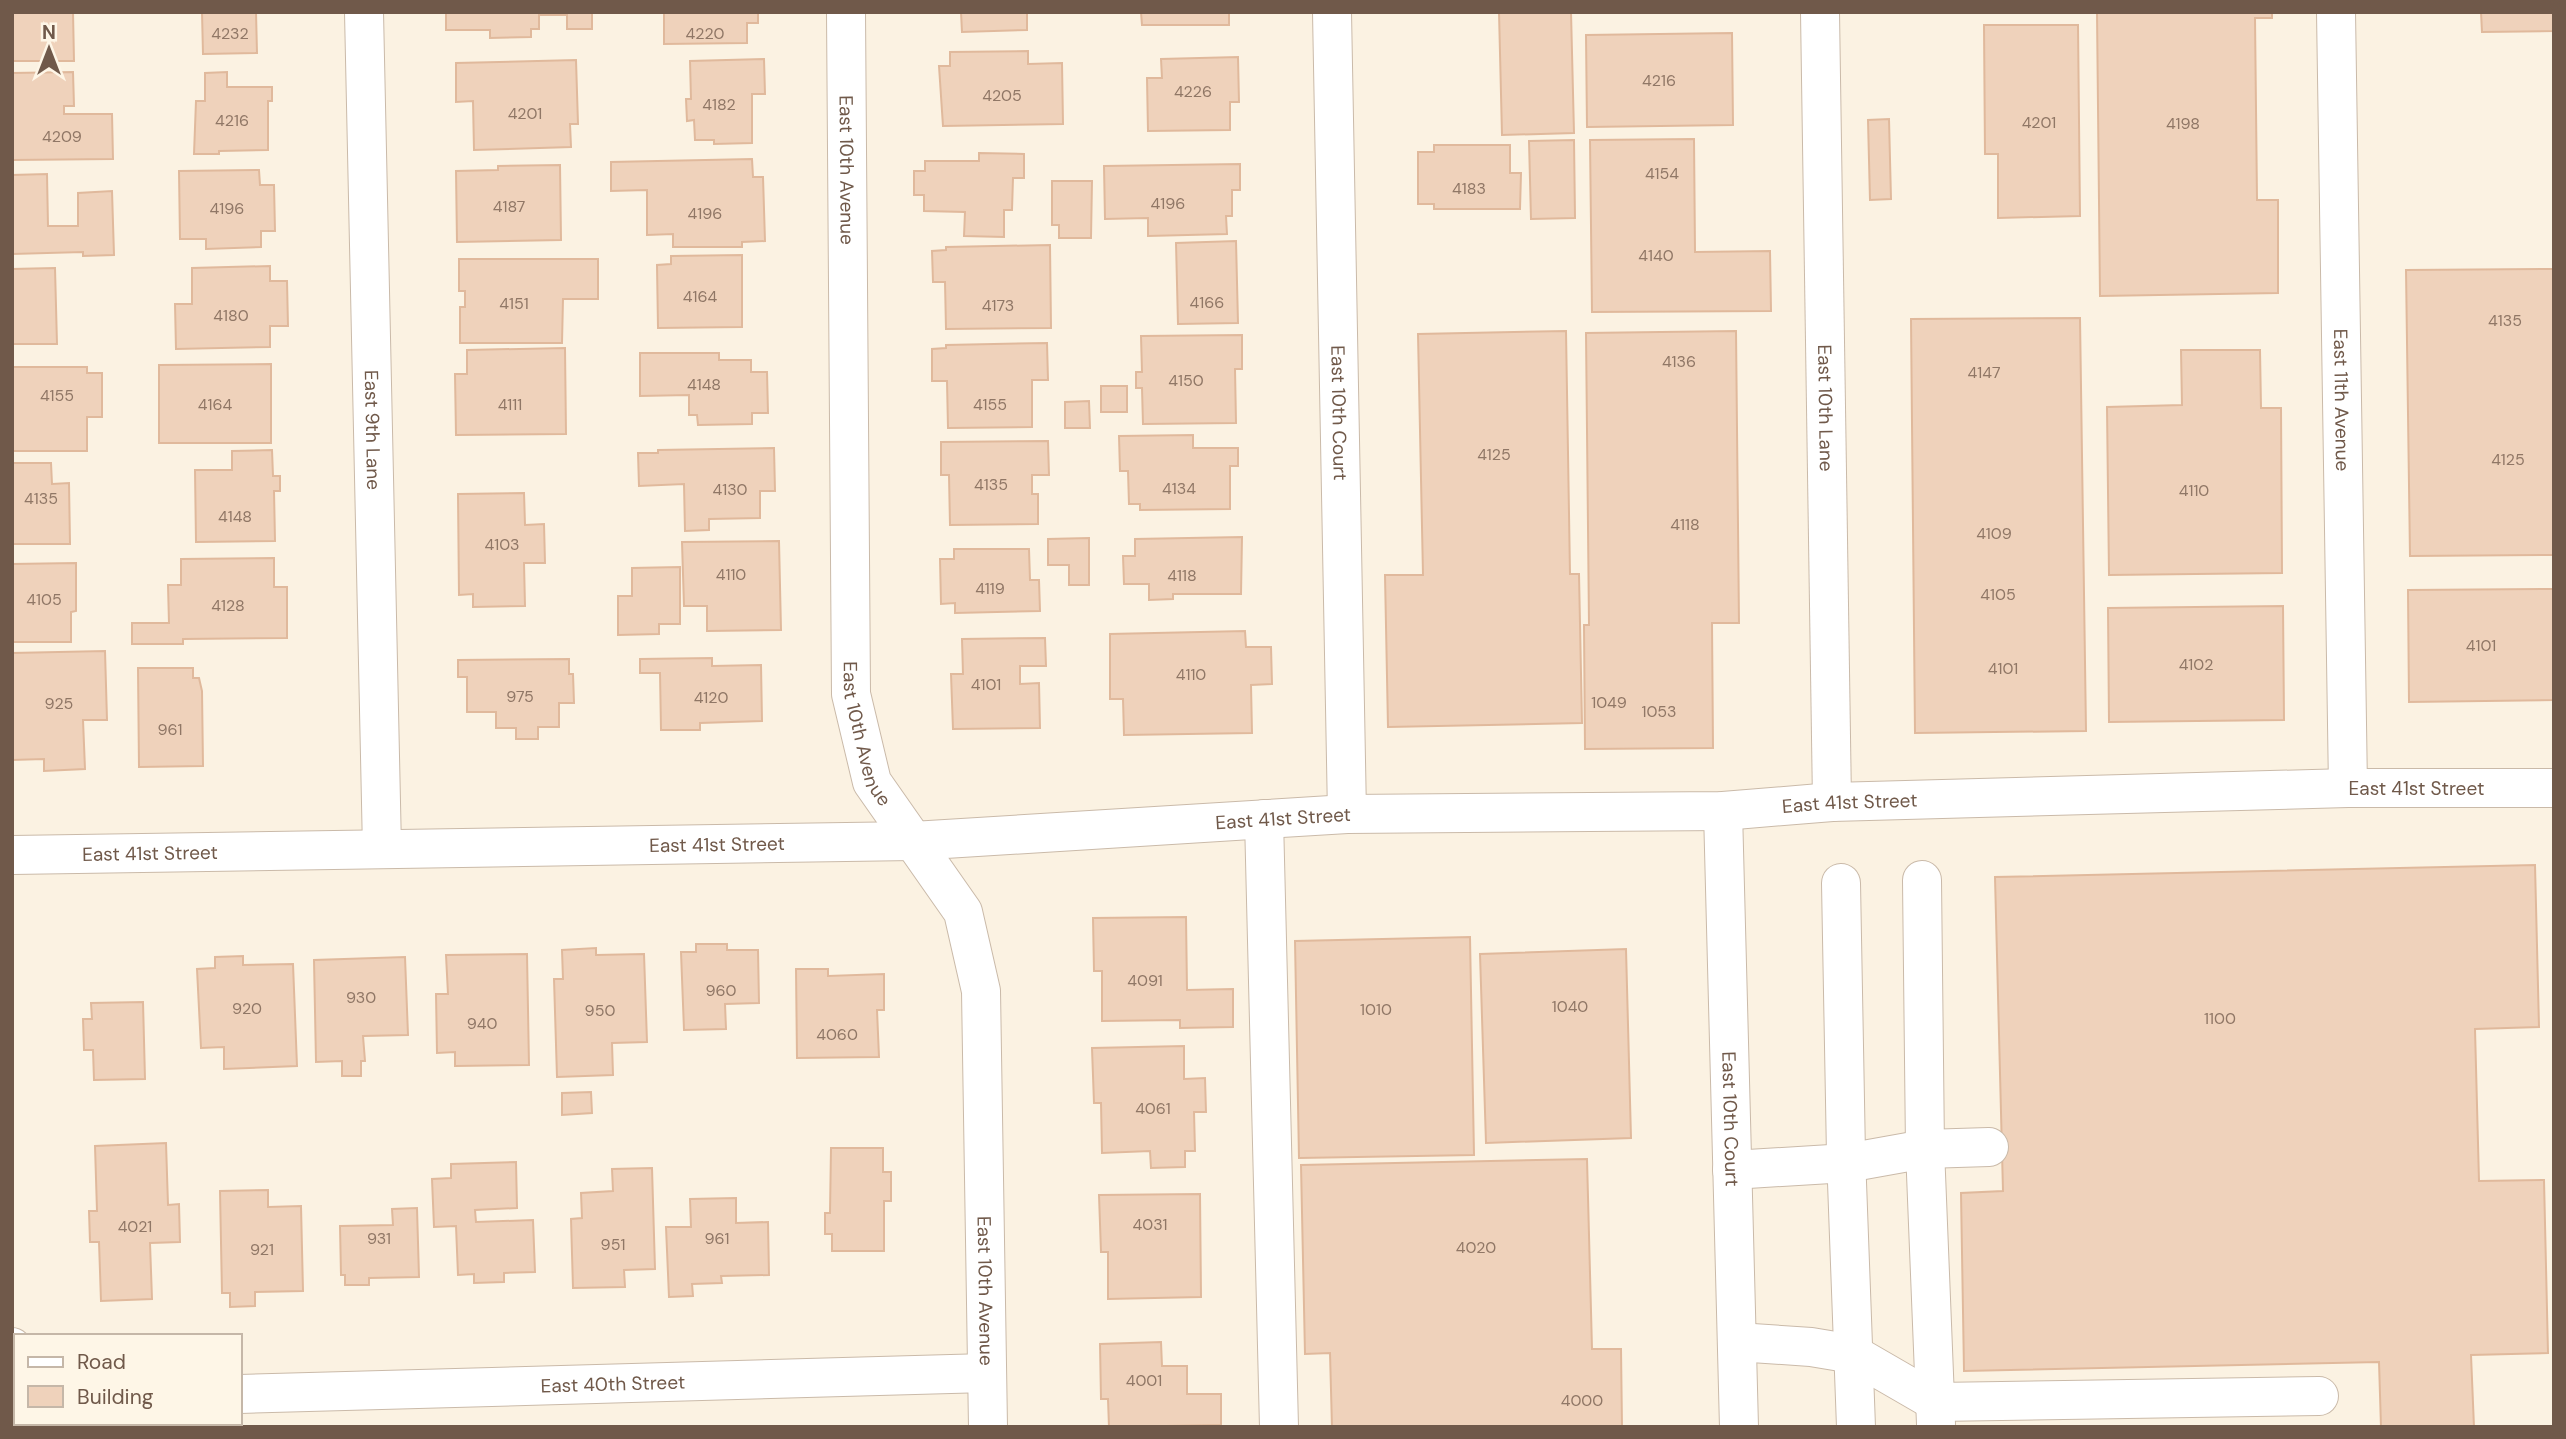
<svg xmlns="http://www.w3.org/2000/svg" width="2566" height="1439" viewBox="0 0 2566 1439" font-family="'DM Sans',sans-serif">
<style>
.building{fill:#efd2bb;stroke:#e0b99c;stroke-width:2}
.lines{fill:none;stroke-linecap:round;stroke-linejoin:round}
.minor-casing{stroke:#cabaa9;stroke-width:40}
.minor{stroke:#fff;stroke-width:38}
.labels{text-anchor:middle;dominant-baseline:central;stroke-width:6;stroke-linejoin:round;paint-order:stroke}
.number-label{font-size:16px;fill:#907766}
.street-label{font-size:19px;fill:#70594a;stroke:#fef6e7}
</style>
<rect width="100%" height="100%" fill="#fbf2e2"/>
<path class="building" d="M12,12H73L74,61H12Z
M202,12H256L257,53L203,54Z
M446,12H592V29H567V15H539V29H531V37L490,38V30H446Z
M664,12H758V23H747V43L664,44Z
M961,12H1027V30L962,32Z
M1141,12H1229V25H1142Z
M1499,12H1571L1574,133L1502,135Z
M2097,12H2272V18H2255L2257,200H2278V293L2100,296Z
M2481,12H2554V31L2482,32Z
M1984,25H2078L2080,216L1998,218V154H1985Z
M1732,33L1733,125L1587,127L1586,35Z
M1028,51V64L1062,63L1063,124L943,126L939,66H950V52Z
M1238,57L1239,102H1230V130L1148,131L1147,78H1162L1161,59Z
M764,59L765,94H752V143L714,144V140H695L694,120L687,121L686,99H691L690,61Z
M576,60L578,124H570L571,147L474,150L473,101L456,102V63Z
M73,72L74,106H64V114H112L113,159L12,160V73Z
M227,72V87H272V101H268V150L219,151V154H194L196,101H205V73Z
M1889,119L1891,199L1870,200L1868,120Z
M1694,139L1695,252L1770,251L1771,311L1592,312L1590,140Z
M1574,140L1575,218L1531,219L1529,141Z
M1434,145H1510V173H1521L1520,209H1434V204H1418V152H1434Z
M979,153L1024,154V178H1013L1012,210H1004V237L964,236L965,212L924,211V195H914V171H925V161H979Z
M752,159L753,177H763L765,241L742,242V247H673V234L647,235V190L611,191V162Z
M1240,164V190H1232V216H1226L1227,234L1148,236V218L1105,219L1104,166Z
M560,165L561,240L457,242L456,171L498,170V166Z
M259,170L260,185H274L275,231H261V247L206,249V239H180L179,171Z
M47,174L48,226H78V193L112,191L114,255L83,256V252L12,254V175Z
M1052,181H1092L1091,238H1059V225H1052Z
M1236,241L1238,323L1178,324L1176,243Z
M1050,245L1051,328L946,329L945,282H933L932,251L946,250V247Z
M742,255V327L658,328L657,265L671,264V256Z
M459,259H598V299H563L562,343H460V307H465V291H459Z
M270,266V281H287L288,326H270V347L176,349L175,304H192V268Z
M55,268L57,344H12V269Z
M2554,269V555L2410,556L2406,270Z
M2080,318L2086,731L1915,733L1911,319Z
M1566,331L1570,574H1579L1582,723L1388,727L1385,575H1423L1418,334Z
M1736,331L1739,623H1712L1713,748L1585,749L1584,625H1589L1586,333Z
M1242,335V369H1235L1236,423L1143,424L1142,388H1136V372H1142L1141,336Z
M1047,343L1048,380H1032V427L948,428L947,381H932V349L946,348V345Z
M565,348L566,434L456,435L455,374H467V350Z
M2181,350H2260L2261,408H2281L2282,573L2109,575L2107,407L2182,405Z
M640,353H719V360H751V372H767L768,413H752V424L698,425L697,415H689V395L640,396Z
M271,364V443H159V365Z
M12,367H87V373H102V417H87V451H12Z
M1101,386H1127V412H1101Z
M1089,401L1090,428H1065V402Z
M1193,435V448H1238V466H1230V509L1140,510V504H1129L1128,471H1120L1119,436Z
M1048,441L1049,475H1032V494H1038V524L950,525L949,475H941V442Z
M774,448L775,491H760V518L709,519V530L685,531L684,484L639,486L638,453H658V450Z
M272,450L273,476H280V491H274L275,541L196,542L195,470H232V451Z
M12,463H51L52,484L69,483L70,544H12Z
M524,493L525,525L544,524L545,563H524L525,606L473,607V594L459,595L458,494Z
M1242,537L1241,594H1173V599L1149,600V584H1124L1123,556H1135V539Z
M1089,538V585H1069V565H1048V539Z
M779,541L781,630L707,631V606H684L682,542Z
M954,549H1029L1030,580H1039L1040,611L955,613V603L941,604L940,559H954Z
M274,558V587H287V638L183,639V644H132V623H169L168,585H181V559Z
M76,563V611L71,612V642H12V564Z
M680,567V624H659V634L618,635V596H632V568Z
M2554,589V700L2409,702L2408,590Z
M2283,606L2284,720L2109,722L2108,608Z
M1245,631L1246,647H1271L1272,684L1251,685L1252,733L1124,735L1123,699H1110V634Z
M1045,638L1046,666H1020V684L1039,683L1040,728L953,729L951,674H963L962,639Z
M105,651L107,720H83L85,769L44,771V759L12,760V653Z
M712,658V666L761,665L762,721L700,723V730H661L660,673H640V659Z
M569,659V674H573L574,703H559V727H538V739H516V728H496V712H467V677H458V660Z
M138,668H193V678H199L202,691L203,766L139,767Z
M2535,865L2539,1027L2475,1029L2479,1181L2544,1180L2548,1353L2471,1355L2474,1427H2381L2379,1362L1964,1371L1961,1193L2003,1191L1995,877Z
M1186,917L1187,990L1233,989V1027L1180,1028V1020L1102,1021V971H1094L1093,918Z
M1470,937L1474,1155L1299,1158L1295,941Z
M696,944H727V950H758L759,1003L725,1004L726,1029L684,1030L681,952H696Z
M596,948V955L644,954L647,1042L612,1043L613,1075L557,1077L554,979H563L562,950Z
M1626,949L1631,1138L1486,1143L1480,954Z
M527,954L529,1065L455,1066V1052L437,1053L436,994H448L446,955Z
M243,956V965L293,964L297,1066L224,1069V1047L201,1048L197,969L215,968V957Z
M405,957L408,1035L363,1036L365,1061H361V1076H342V1061L316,1062L314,960Z
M796,969H828V976L884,974V1010H877L879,1057L797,1058Z
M143,1002L145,1079L94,1080L93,1050H84L83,1019H92L91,1003Z
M1184,1046V1079L1205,1078L1206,1112H1194L1195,1151H1185V1167L1151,1168L1150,1151L1102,1153L1101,1103H1094L1092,1048Z
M591,1092L592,1113L562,1115V1093Z
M166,1143L168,1205L179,1204L180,1242L150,1243L152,1299L101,1301L99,1242H90L89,1211H97L95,1146Z
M831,1148H883V1172H891V1201H884V1251H832V1234H825V1213H830Z
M1587,1159L1592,1349H1621L1622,1427H1332L1330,1353L1305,1354L1301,1165Z
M516,1162L517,1208L475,1210L476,1222L533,1220L535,1272L504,1273V1282L474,1283V1274L458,1275L456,1226L434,1227L432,1179L451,1178V1164Z
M652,1168L655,1269L624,1270L625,1287L573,1288L571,1219L582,1218L581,1193L613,1191L612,1169Z
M268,1190V1207L301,1206L303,1291L255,1292V1306L230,1307V1293H222L220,1191Z
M1200,1194L1201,1297L1108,1299V1252H1101L1099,1195Z
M736,1198V1223L768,1222L769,1275L721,1276L722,1283L692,1284L693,1296L669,1297L666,1227H691L690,1199Z
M417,1208L419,1277L369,1278V1285H345V1275H341L340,1226L393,1225L392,1209Z
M1161,1342L1162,1366H1187V1394H1221V1425L1109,1427L1108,1399H1101L1100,1344Z"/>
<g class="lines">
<defs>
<g id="minor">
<path id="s1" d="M364,12L382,849"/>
<path id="s2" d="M846,12L851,694L872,782L963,912L981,991L988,1427"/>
<path id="s3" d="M1332,12L1347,814"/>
<path id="s4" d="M1820,12L1832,802"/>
<path id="s5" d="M2336,12L2348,788"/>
<path id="s6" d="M1723,811L1739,1427"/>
<path d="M1264,819L1279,1427"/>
<path id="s7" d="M12,855L913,841L1347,814L1723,811L1832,802L2348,788H2554"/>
<path d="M1922,880L1925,1149L1936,1424"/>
<path d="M1841,883L1846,1155L1856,1427"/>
<path d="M1732,1170L1847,1163L1925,1149L1989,1147"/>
<path d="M1737,1342L1811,1347L1853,1354L1936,1402L2319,1396"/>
<path d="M12,1347L16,1351"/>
<path id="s8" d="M240,1394L987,1373"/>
</g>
</defs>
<use href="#minor" class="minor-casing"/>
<use href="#minor" class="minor"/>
</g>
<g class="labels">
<g class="number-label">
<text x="230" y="33">4232</text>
<text x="705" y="33">4220</text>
<text x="1659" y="80">4216</text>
<text x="1193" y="91">4226</text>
<text x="1002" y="95">4205</text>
<text x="719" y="104">4182</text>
<text x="525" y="113">4201</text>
<text x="232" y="120">4216</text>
<text x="2039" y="122">4201</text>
<text x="2183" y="123">4198</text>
<text x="62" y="136">4209</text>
<text x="1662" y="173">4154</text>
<text x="1469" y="188">4183</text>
<text x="1168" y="203">4196</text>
<text x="509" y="206">4187</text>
<text x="227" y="208">4196</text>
<text x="705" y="213">4196</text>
<text x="1656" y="255">4140</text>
<text x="700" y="296">4164</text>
<text x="1207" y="302">4166</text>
<text x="514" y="303">4151</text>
<text x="998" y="305">4173</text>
<text x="231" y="315">4180</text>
<text x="2505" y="320">4135</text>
<text x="1679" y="361">4136</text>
<text x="1984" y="372">4147</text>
<text x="1186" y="380">4150</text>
<text x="704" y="384">4148</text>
<text x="57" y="395">4155</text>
<text x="215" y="404">4164</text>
<text x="510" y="404">4111</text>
<text x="990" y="404">4155</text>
<text x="1494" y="454">4125</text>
<text x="2508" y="459">4125</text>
<text x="991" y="484">4135</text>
<text x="1179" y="488">4134</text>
<text x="730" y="489">4130</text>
<text x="2194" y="490">4110</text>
<text x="41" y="498">4135</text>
<text x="235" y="516">4148</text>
<text x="1685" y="524">4118</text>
<text x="1994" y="533">4109</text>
<text x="502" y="544">4103</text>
<text x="731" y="574">4110</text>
<text x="1182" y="575">4118</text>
<text x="990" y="588">4119</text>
<text x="1998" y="594">4105</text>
<text x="44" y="599">4105</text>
<text x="228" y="605">4128</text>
<text x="2481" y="645">4101</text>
<text x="2196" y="664">4102</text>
<text x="2003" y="668">4101</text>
<text x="1191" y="674">4110</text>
<text x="986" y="684">4101</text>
<text x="520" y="696">975</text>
<text x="711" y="697">4120</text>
<text x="1609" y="702">1049</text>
<text x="59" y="703">925</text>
<text x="1659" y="711">1053</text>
<text x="170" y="729">961</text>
<text x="1145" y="980">4091</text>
<text x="721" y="990">960</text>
<text x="361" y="997">930</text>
<text x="1570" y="1006">1040</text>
<text x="247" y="1008">920</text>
<text x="1376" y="1009">1010</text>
<text x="600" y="1010">950</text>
<text x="2220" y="1018">1100</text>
<text x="482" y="1023">940</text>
<text x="837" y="1034">4060</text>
<text x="1153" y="1108">4061</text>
<text x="1150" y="1224">4031</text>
<text x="135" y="1226">4021</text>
<text x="379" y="1238">931</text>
<text x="717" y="1238">961</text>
<text x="613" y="1244">951</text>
<text x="1476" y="1247">4020</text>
<text x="262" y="1249">921</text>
<text x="1144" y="1380">4001</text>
<text x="1582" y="1400">4000</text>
</g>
<g class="street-label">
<text stroke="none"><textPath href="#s2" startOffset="158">East 10th Avenue</textPath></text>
<text stroke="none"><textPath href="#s5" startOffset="388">East 11th Avenue</textPath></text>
<text stroke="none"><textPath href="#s4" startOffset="396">East 10th Lane</textPath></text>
<text stroke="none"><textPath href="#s3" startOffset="401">East 10th Court</textPath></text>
<text stroke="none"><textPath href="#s1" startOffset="418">East 9th Lane</textPath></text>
<text stroke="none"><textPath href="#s2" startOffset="724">East 10th Avenue</textPath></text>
<text stroke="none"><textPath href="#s7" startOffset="2406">East 41st Street</textPath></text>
<text stroke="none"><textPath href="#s7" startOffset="1839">East 41st Street</textPath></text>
<text stroke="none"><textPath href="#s7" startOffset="1272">East 41st Street</textPath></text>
<text stroke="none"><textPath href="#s7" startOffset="705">East 41st Street</textPath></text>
<text stroke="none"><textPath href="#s7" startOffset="138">East 41st Street</textPath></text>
<text stroke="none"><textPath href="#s6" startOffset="308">East 10th Court</textPath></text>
<text stroke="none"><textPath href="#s2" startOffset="1312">East 10th Avenue</textPath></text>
<text stroke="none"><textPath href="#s8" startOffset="373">East 40th Street</textPath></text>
</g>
</g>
<rect width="2566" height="1439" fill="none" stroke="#70594a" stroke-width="28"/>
<rect x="14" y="1334" width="228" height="91" fill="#fef6e7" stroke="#c5b7a8" stroke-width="2"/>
<rect x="28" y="1357" width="35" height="10" fill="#ffffff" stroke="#c5b7a8" stroke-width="2"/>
<text x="77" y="1369" font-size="21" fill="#70594a">Road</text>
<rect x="28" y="1386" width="35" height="21" fill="#efd2bb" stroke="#c5b7a8" stroke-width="2"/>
<text x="77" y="1404" font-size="21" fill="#70594a">Building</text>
<g transform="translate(49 49)" stroke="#fef6e7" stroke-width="5" paint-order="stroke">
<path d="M0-5L12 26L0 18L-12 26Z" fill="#70594a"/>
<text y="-10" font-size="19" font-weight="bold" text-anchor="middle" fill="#70594a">N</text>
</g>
</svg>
